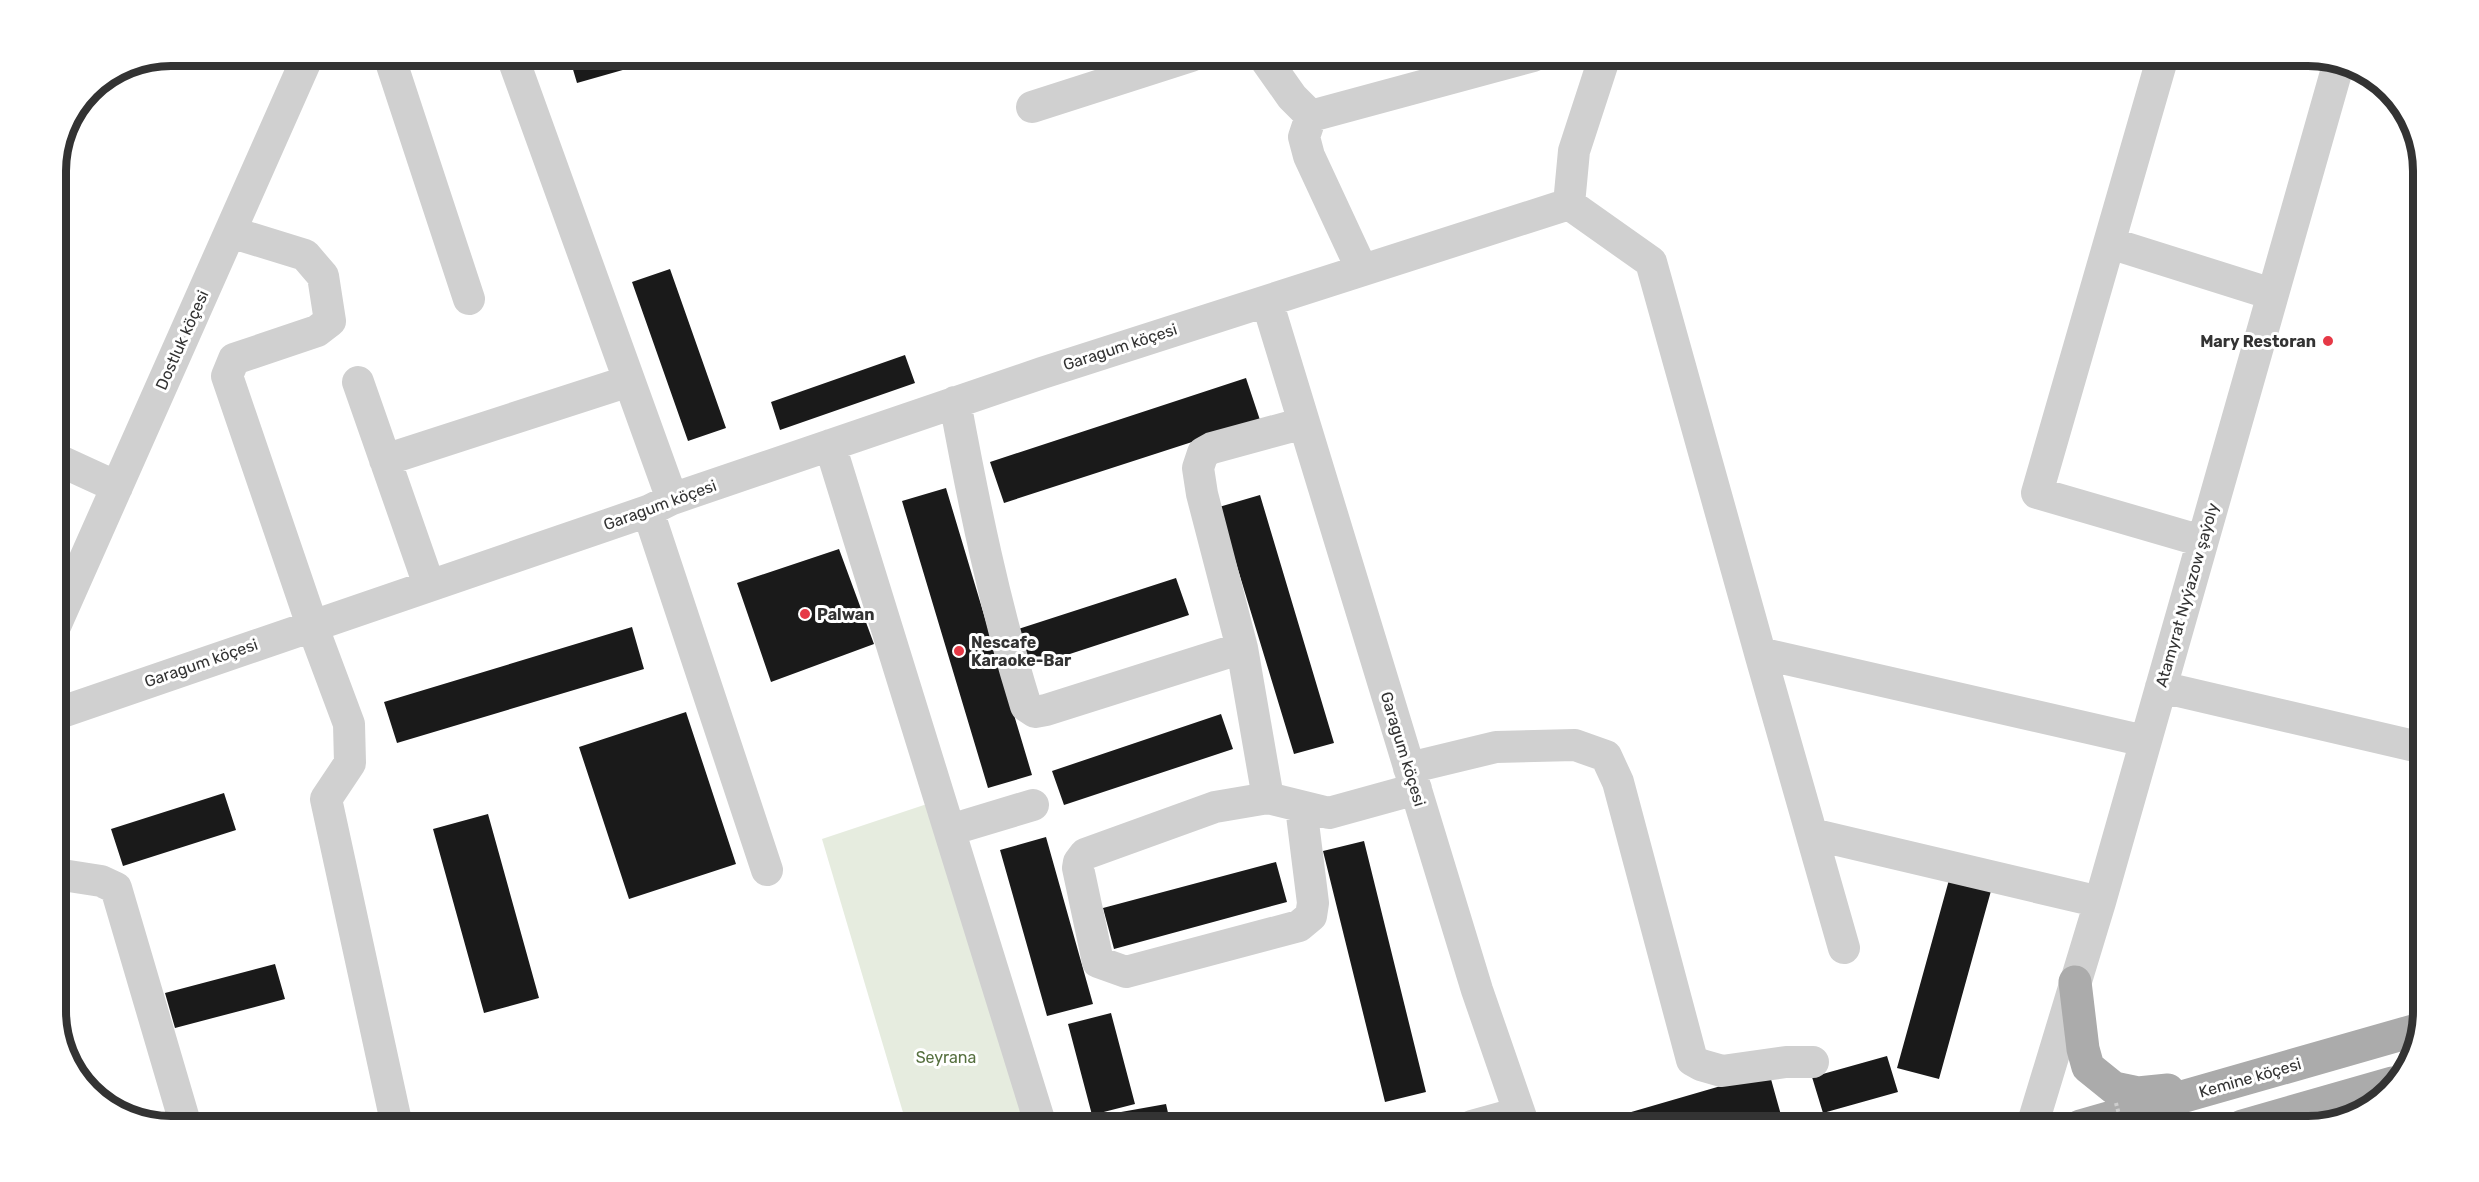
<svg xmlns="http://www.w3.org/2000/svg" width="2479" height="1182" viewBox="0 0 2479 1182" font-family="Rubik,sans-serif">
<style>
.green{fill:#e6ecdf}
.building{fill:#1a1a1a}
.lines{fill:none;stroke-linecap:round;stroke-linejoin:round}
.minor{stroke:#d0d0d0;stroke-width:32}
.major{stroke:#ababab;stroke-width:33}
.path-bridge{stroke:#cdcdcd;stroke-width:4;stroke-dasharray:3 3;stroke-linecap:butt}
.poi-dot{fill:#e63946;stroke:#fff;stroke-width:2}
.labels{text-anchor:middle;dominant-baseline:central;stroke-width:6;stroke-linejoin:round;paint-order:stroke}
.street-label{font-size:16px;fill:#333;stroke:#fff}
.poi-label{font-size:16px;font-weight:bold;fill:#333;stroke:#fff;text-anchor:start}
.park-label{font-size:16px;fill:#56703f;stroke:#fff}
.rim{fill:none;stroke:#333;stroke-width:8}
</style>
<rect width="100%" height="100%" fill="#fff"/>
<path class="green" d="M927,804L1027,1126H907L822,839Z"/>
<path class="building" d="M569,56H672L577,83Z
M670,269L726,428L688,441L632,282Z
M905,355L915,383L780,430L771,402Z
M1246,378L1260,420L1004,503L990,462Z
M946,488L1032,775L988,788L902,501Z
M1260,495L1334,743L1294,754L1219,507Z
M839,549L874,644L771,682L737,583Z
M1176,578L1189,615L1027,668L1015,630Z
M632,627L644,669L397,743L384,702Z
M686,712L736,864L629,899L579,747Z
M1221,714L1233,749L1064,805L1052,771Z
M224,793L236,830L123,866L111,829Z
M488,814L539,998L484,1013L433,829Z
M1046,837L1093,1004L1047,1016L1000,850Z
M1364,841L1426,1092L1385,1102L1323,851Z
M1276,862L1287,902L1114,949L1103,908Z
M1952,869L1994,880L1939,1079L1897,1068Z
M275,964L285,999L175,1028L165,993Z
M1111,1013L1135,1104L1092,1115L1068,1024Z
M1887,1056L1898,1092L1823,1113L1812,1077Z
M1769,1072L1781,1115L1743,1126H1583Z
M1166,1104L1171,1126H1124L1121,1112Z"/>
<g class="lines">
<path class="minor" d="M389,56L469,299
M512,56L672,499
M1263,56L1292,97L1311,116
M2163,56L2037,493L2202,541
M1032,107L1191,56
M1569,204L1651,262L1760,653L2145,741
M230,232L305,255L323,276L330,321L317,331L234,359L227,376L312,625L349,724L350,763L326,799L397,1126
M2110,243L2272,294
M1362,270L1309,156L1304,137L1311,116L1533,56
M1267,301L1477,990L1524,1126
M358,382L429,585
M955,402C974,505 995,607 1026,706L1035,712L1046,710L1242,648
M830,445L1041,1126
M56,459L117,487
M385,460L629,381
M648,511L767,870
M56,624L308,56
M1760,653L1844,948
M2161,687L2423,748
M56,714L648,511L672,499L1042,373L1569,204L1574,151L1605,56
M1409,768L1496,747L1575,745L1606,756L1618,782L1692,1060L1701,1065L1722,1071L1786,1062H1813
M1268,798L1242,648L1202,494L1198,468L1203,453L1212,448L1304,423
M1301,807L1313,903L1311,916L1299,926L1126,972L1098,962L1078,868L1079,862L1085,854L1215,807L1268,798L1329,813L1416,789
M950,830L1033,805
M1812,834L2100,902
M56,874L101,881L116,888L186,1126
M1472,1126L1519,1113
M2032,1126L2100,902L2339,62"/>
<path class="major" d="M2075,982L2083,1049L2088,1067L2114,1088L2138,1093L2168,1090
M2080,1126L2420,1029
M2242,1126L2392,1083"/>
<path class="path-bridge" d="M2116,1103L2122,1126"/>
</g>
<g class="poi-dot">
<circle cx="2328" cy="341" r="6"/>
<circle cx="805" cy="614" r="6"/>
<circle cx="959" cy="651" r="6"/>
</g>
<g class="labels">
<g class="street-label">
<text transform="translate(182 340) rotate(-66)">Dostluk köçesi</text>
<text transform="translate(1120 347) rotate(-18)">Garagum köçesi</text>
<text transform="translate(660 505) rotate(-20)">Garagum köçesi</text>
<text transform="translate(2187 595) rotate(-74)">Atamyrat Nyýazow şaýoly</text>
<text transform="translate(201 663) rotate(-19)">Garagum köçesi</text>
<text transform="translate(1403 749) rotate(73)">Garagum köçesi</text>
<text transform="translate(2250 1078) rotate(-16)">Kemine köçesi</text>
</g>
<g class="poi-label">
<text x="2316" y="341" text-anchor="end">Mary Restoran</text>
<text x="817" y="614">Palwan</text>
<text x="971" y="642">Nescafe<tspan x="971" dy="18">Karaoke-Bar</tspan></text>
</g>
<g class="park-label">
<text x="946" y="1057">Seyrana</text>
</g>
</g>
<path d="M0 0H2479V1182H0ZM171 66H2308A105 105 0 0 1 2413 171V1011A105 105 0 0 1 2308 1116H171A105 105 0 0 1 66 1011V171A105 105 0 0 1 171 66Z" fill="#fff" fill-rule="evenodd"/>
<path class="rim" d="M171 66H2308A105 105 0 0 1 2413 171V1011A105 105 0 0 1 2308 1116H171A105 105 0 0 1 66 1011V171A105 105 0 0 1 171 66Z"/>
</svg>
